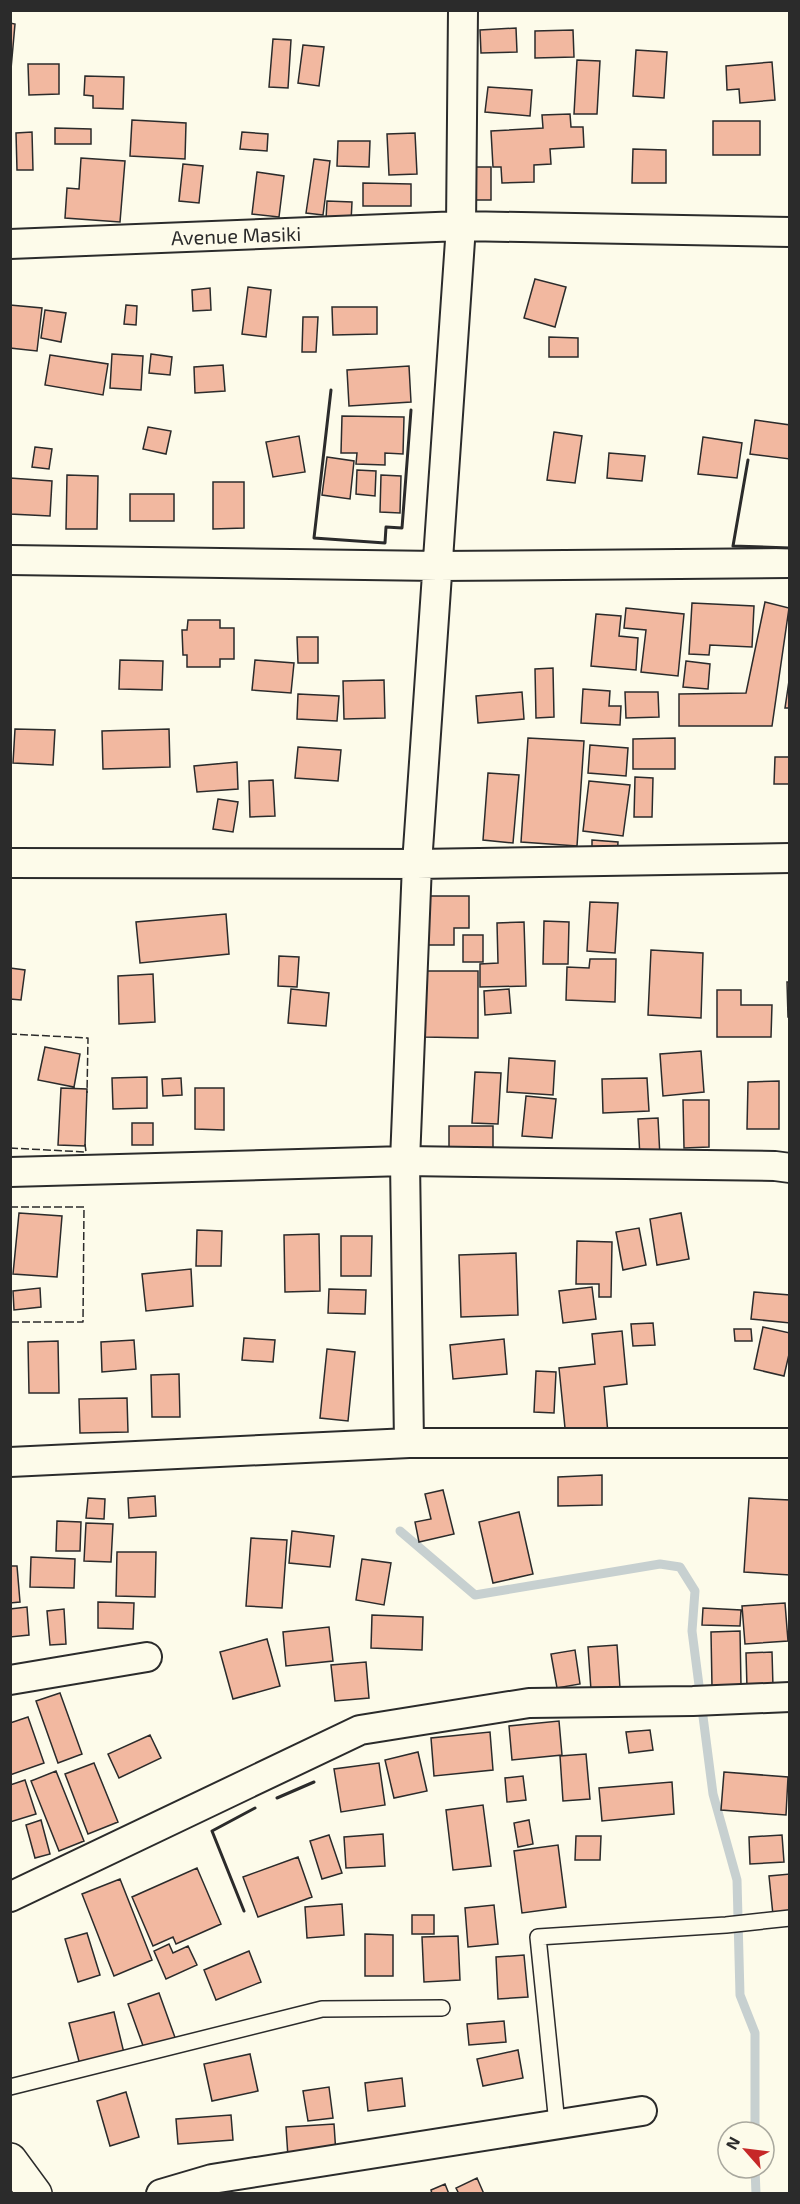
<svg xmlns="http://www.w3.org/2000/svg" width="800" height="2204" viewBox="0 0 800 2204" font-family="'Exo 2',sans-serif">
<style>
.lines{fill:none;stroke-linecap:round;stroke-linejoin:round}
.stream{stroke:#c7d0d0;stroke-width:9}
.building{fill:#f2b8a0;stroke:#2b2b2b;stroke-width:1.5}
.lane-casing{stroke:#2b2b2b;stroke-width:18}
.street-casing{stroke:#2b2b2b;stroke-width:32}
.highway-casing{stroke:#2b2b2b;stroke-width:36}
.lane{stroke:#fdfbea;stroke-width:15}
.street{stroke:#fdfbea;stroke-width:28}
.highway{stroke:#fdfbea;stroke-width:33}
.fence{stroke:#2b2b2b;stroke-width:1.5;stroke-dasharray:8 3;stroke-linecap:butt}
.wall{stroke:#2b2b2b;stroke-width:3}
.labels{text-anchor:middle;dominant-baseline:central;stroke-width:4.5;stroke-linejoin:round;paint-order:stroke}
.street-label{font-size:20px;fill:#2b2b2b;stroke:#fdfbea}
</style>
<rect width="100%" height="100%" fill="#fdfbea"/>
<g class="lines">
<path class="stream" d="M400,1531L475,1595L660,1564L680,1567L695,1591L692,1631L713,1794L737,1880L740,1995L755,2033V2132
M755,2168L756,2194"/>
</g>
<path class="building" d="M10,23L15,24L11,69H10Z
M516,28L517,52L481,53L480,30Z
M573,30L574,57L535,58V31Z
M273,39L291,40L288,88L269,87Z
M303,45L324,47L319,86L298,83Z
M636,50L667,52L664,98L633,96Z
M577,60L600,61L597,114H574Z
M772,62L775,100L740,103L739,89L727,90L726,66Z
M28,64H59V94L29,95Z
M85,76L124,77L123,109L93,108V96L84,95Z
M488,87L532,90L530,116L485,112Z
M570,114L571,127H583L584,147L550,149L551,164L534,165V182L502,183L501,167H493L491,131L543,128L542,115Z
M132,120L186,123L185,159L130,156Z
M713,121H760V155H713Z
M55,128L91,129V144H55Z
M32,132L33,170H17L16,133Z
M242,132L268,134L267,151L240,149Z
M415,133L417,174L389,175L387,134Z
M338,141H370L369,167L337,166Z
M633,149L666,150V183H632Z
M81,158L125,161L120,222L65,218L67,188L79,189Z
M314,159L330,161L323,215L306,213Z
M183,164L203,166L199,203L179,201Z
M474,167H491V200H474Z
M257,172L284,176L279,217L252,214Z
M363,183L411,184V206H363Z
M327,201L352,202L351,222L326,220Z
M535,279L566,287L555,327L524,318Z
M248,287L271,290L266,337L242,334Z
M210,288L211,310L193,311L192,290Z
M10,305L42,308L37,351L10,348Z
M126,305L137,306L136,325L124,324Z
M332,307H377V334L333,335Z
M45,310L66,313L61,342L41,338Z
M303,317H318L316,352H302Z
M549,337L578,338V357H549Z
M112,354L143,356L141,390L110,388Z
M151,354L172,357L170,375L149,373Z
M50,355L108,364L103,395L45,385Z
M223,365L225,391L195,393L194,367Z
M409,366L411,402L349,406L347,370Z
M342,416L404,417L403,454L385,453V465L356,464L357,453H341Z
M755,420L790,425V459L750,454Z
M148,427L171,431L166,454L143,449Z
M554,432L582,436L575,483L547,480Z
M299,436L305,472L273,477L266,442Z
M703,437L742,443L737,478L698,474Z
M35,447L52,449L49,469L32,467Z
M609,453L645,456L642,481L607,478Z
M327,457L354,461L350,499L322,495Z
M357,470L376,471L375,496L356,494Z
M67,475L98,476L97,529H66Z
M381,475L401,476L400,513L380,512Z
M10,478L52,481L50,516L10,514Z
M213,482H244V528L213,529Z
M130,494H174V521H130Z
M765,602L789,608L772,726H679V694L746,693Z
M692,603L754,606L752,647L710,645L709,655L689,654Z
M626,608L684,614L678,676L641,672L646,630L624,628Z
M596,614L621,616L619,636L638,638L636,670L591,666Z
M188,620H220V628H234V659H220V667H187V655H183L182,630H187Z
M297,637H318V663H298Z
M120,660L163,661L162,690L119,689Z
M255,660L294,663L291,693L252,690Z
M686,661L710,664L708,689L683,687Z
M553,668L554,717L536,718L535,669Z
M790,674V708H785Z
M384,680L385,718L344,719L343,681Z
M583,689L610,691L609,706H621L620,725L581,723Z
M522,692L524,719L478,723L476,696Z
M625,692H658L659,717L626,718Z
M298,694L339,696L337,721L297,719Z
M15,729L55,730L53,765L13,763Z
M169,729L170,767L103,769L102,731Z
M528,738L584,741L577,846L521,842Z
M675,738V769H633V739Z
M590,745L628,748L626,776L588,773Z
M298,747L341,750L338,781L295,778Z
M775,757H790V784H774Z
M237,762L238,789L197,792L194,766Z
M488,773L519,775L513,843L483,840Z
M635,777L653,778L652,817H634Z
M273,780L275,816L250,817L249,781Z
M589,781L630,785L623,836L583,831Z
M218,799L238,802L233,832L213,829Z
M592,840L618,842L617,858L592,856Z
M422,896H469V928H454V945H422Z
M590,902L618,903L615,953L587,951Z
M226,914L229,954L140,963L136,922Z
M544,921L569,922L568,964H543Z
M524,922L526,986L480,987V964L498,963L497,923Z
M463,935H483V962H463Z
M651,950L703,953L701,1018L648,1015Z
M279,956L299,957L297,987L278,986Z
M590,959H616L615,1002L566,1000L567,967L589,968Z
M10,968L25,970L21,1000L10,999Z
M423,971H478V1038L423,1037Z
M153,974L155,1022L119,1024L118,976Z
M787,982H790V1017H788Z
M291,989L329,993L326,1026L288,1023Z
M509,989L511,1013L485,1015L484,991Z
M717,990H741V1005H772L771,1037H717Z
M45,1047L80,1054L74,1087L38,1080Z
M701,1051L704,1092L663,1096L660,1054Z
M509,1058L555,1061L553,1095L507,1092Z
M475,1072L501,1073L498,1124L472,1123Z
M147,1077V1108L113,1109L112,1078Z
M181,1078L182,1095L163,1096L162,1079Z
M647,1078L649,1111L603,1113L602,1079Z
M779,1081V1129H747L748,1082Z
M61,1088L87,1089L85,1146L58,1145Z
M195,1088H224V1130L195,1129Z
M526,1096L556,1099L552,1138L522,1136Z
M683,1100H709V1147L684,1148Z
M658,1118L660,1157L640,1158L638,1119Z
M132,1123H153V1145H132Z
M449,1126H493V1151H449Z
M19,1213L62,1216L57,1277L13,1274Z
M681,1213L689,1259L657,1265L650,1219Z
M639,1228L646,1265L623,1270L616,1232Z
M197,1230L222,1231L221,1266H196Z
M319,1234L320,1291L285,1292L284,1235Z
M341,1236H372L371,1276H341Z
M577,1241L612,1242L611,1297H599V1284H576Z
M516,1253L518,1315L461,1317L459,1255Z
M191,1269L193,1306L146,1311L142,1274Z
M592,1287L596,1319L563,1323L559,1291Z
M40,1288L41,1307L14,1310L13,1291Z
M329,1289L366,1290L365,1314L328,1313Z
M754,1292L790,1295V1323L751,1319Z
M653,1323L655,1345L633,1346L631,1324Z
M763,1327L790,1333V1350L784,1376L754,1369Z
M734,1329H751L752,1341H735Z
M622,1331L627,1384L604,1387L608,1434L566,1438L559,1368L595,1364L592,1334Z
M244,1338L275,1340L273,1362L242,1360Z
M504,1339L507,1374L453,1379L450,1345Z
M134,1340L136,1369L102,1372L101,1342Z
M58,1341L59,1393H29L28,1342Z
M327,1349L355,1352L348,1421L320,1418Z
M536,1371L556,1372L554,1413L534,1412Z
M179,1374L180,1417H152L151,1375Z
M127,1398L128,1432L80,1433L79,1399Z
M602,1475V1505L558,1506V1477Z
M443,1490L454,1534L419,1542L415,1522L431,1519L425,1494Z
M155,1496L156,1516L129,1518L128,1498Z
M88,1498L105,1499L104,1519L86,1518Z
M749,1498L790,1500V1575L744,1572Z
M519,1512L533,1574L493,1583L479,1522Z
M57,1521L81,1522L80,1551H56Z
M86,1523L113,1524L111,1562L84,1561Z
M292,1531L334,1536L330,1567L289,1563Z
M251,1538L287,1540L282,1608L246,1606Z
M117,1552H156L155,1597L116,1596Z
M31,1557L75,1559L74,1588L30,1587Z
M362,1559L391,1563L384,1605L356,1600Z
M10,1566H17L20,1602L10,1603Z
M98,1602L134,1603L133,1629L98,1628Z
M785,1603L788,1641L745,1644L742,1606Z
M27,1607L29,1635L10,1637V1609Z
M703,1608L741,1610L740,1626L702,1625Z
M64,1609L66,1644L50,1645L47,1611Z
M372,1615L423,1617L422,1650L371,1648Z
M329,1627L333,1661L286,1666L283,1632Z
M740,1631L741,1686L712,1687L711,1632Z
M267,1639L280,1686L233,1699L220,1652Z
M617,1645L620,1688L591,1690L588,1647Z
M575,1650L580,1684L557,1688L551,1654Z
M772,1652L773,1687L747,1688L746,1653Z
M366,1662L369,1698L335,1701L331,1665Z
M60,1693L82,1754L58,1763L36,1701Z
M28,1717L44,1763L10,1775V1723Z
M559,1721L562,1755L512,1760L509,1726Z
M650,1730L653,1750L629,1753L626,1732Z
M490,1732L493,1770L434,1776L431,1738Z
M150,1735L161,1758L119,1778L108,1754Z
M418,1752L427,1791L394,1798L385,1760Z
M586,1754L590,1799L563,1801L560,1756Z
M94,1763L118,1822L88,1834L65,1774Z
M379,1763L385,1805L341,1812L334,1769Z
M56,1771L84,1841L59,1851L31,1781Z
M724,1772L788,1777L786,1815L721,1810Z
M523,1776L526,1800L507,1802L505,1778Z
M25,1780L36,1814L10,1822V1785Z
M672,1782L674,1814L602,1821L599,1788Z
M483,1805L491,1866L453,1870L446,1810Z
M41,1820L50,1854L35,1858L26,1825Z
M529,1820L533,1844L518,1847L514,1823Z
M383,1834L385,1866L346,1868L344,1837Z
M329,1835L342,1873L322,1879L310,1841Z
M782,1835L784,1862L750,1864L749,1837Z
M576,1836H601L600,1860H575Z
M558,1845L566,1907L522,1913L514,1851Z
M298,1857L312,1897L258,1917L243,1877Z
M197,1868L221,1924L176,1944L173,1937L153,1946L132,1897Z
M790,1874V1913L773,1915L769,1876Z
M120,1879L152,1960L114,1976L82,1894Z
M342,1904L344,1935L307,1938L305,1907Z
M494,1905L498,1944L468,1947L465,1908Z
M412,1915H434V1934H412Z
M87,1933L100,1975L78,1982L65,1939Z
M365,1934L393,1935V1976H365Z
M458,1936L460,1980L424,1982L422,1937Z
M169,1944L173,1953L188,1946L197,1965L166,1979L154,1951Z
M249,1951L261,1982L216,2000L204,1970Z
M524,1955L528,1997L498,1999L496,1957Z
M159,1993L177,2043L146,2054L128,2004Z
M114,2012L124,2053L80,2065L69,2023Z
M504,2021L506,2042L469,2045L467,2024Z
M518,2050L523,2078L483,2086L477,2059Z
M250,2054L258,2091L212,2101L204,2064Z
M402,2078L405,2106L368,2111L365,2083Z
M329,2087L333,2118L308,2121L303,2091Z
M126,2092L139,2137L110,2146L97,2101Z
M231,2115L233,2140L178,2144L176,2119Z
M334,2124L336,2154L288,2157L286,2127Z
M477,2178L484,2194H459L456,2188Z
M445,2184L449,2194H432L431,2190Z"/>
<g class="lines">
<defs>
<path id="lane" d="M10,2087L322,2009L442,2008
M557,2124L538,1937L726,1925L790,1918"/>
<path id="street" d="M10,244L461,226L790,232
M10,560L438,566L790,563
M10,863L417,864L790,858
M10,1172L405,1161L775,1166L790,1168
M409,1443L405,1161L417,864L461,226L463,10
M10,1462L409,1443H790
M10,1680L147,1657
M10,1897L360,1730L529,1703L693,1701L790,1697
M161,2194L212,2179L642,2111"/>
<path id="highway" d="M10,2160L35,2194"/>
</defs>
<use href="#lane" class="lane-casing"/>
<use href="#street" class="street-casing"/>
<use href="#highway" class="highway-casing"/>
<use href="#lane" class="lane"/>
<use href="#street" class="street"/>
<use href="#highway" class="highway"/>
<path class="fence" d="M10,1058L11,1034L88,1038L87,1093
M10,1148L86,1152L85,1144
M10,1207H84L83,1322H10"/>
<path class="wall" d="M331,390L314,538L385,543L386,527L402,528L411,410
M748,460L733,546L790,548
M277,1798L314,1782
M244,1911L212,1831L255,1808"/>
</g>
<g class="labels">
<g class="street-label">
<text transform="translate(236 235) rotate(-2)">Avenue Masiki</text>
</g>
</g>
<rect width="800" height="2204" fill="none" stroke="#2b2b2b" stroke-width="24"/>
<g transform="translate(746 2150) rotate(298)"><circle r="28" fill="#fdfbea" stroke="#a9a89e" stroke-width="1.5"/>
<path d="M0-4.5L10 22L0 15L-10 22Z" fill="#c62828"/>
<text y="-9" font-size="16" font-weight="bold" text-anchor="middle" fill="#2b2b2b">N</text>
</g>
</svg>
